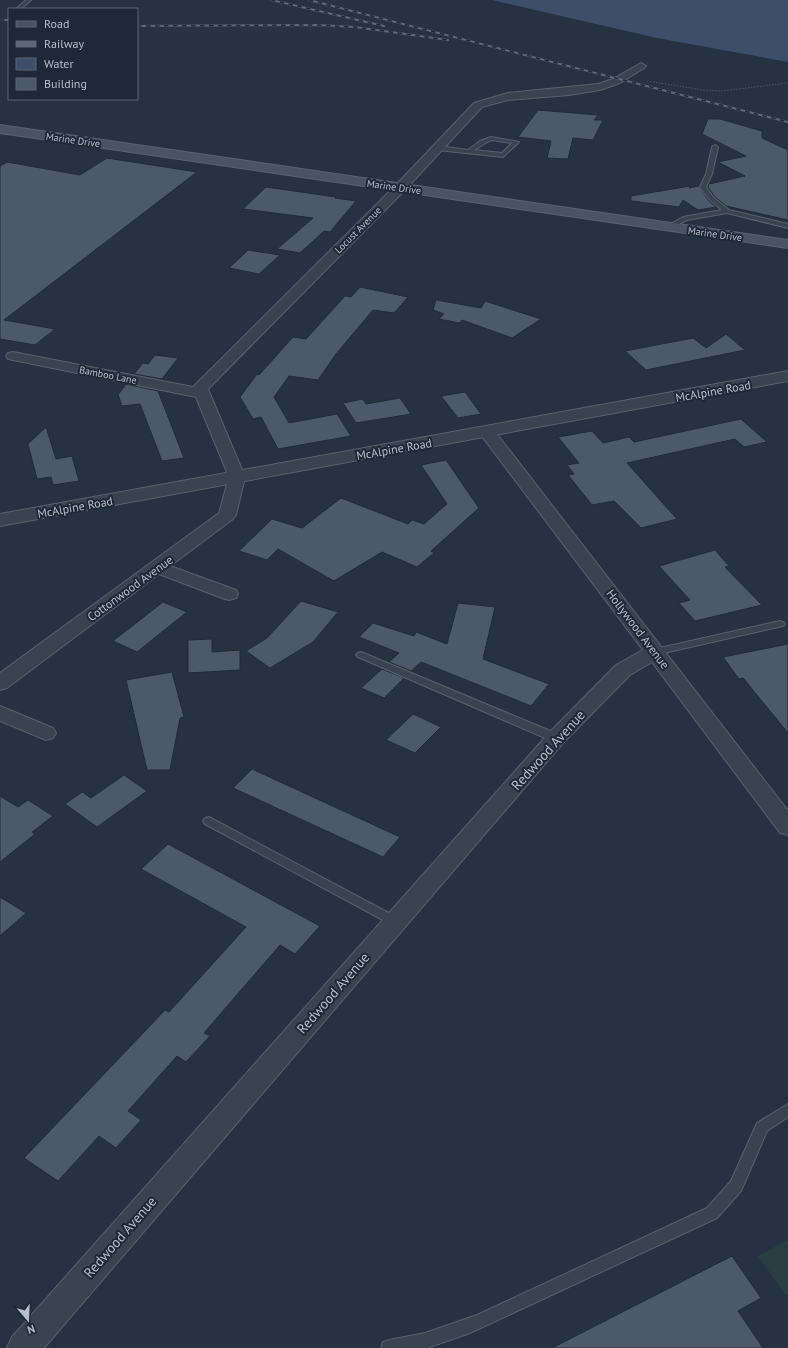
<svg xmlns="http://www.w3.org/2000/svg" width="788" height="1348" viewBox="0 0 788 1348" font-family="'PT Sans',sans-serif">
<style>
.green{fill:#283f42}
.water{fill:#3b4f6a}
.building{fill:#4c596a;stroke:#212a38}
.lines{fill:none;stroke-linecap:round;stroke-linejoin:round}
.service-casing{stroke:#58626e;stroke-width:2}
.minor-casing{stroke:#58626e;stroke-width:2}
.tertiary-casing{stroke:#58626e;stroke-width:2}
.secondary-casing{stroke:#58626e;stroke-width:2}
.path{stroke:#465c5f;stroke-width:1;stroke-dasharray:1.5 1.5;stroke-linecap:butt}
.service{fill:#3a4451;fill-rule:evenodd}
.minor{fill:#3a4451;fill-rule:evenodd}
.tertiary{fill:#3a4451;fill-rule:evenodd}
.secondary{fill:#485364;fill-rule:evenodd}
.rail-casing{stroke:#5c6878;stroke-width:2}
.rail{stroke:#1f2836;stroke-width:1.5;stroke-dasharray:4.5;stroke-linecap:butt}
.labels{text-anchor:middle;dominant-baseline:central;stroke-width:4;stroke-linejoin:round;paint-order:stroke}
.far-street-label{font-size:10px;fill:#b7bfcb;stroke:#1f2836}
.street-label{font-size:12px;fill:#b7bfcb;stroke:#1f2836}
.near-street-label{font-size:14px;fill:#b7bfcb;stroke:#1f2836}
</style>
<rect width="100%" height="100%" fill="#263241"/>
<path class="green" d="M788,1240V1294L786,1295L758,1256Z"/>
<path class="water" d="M492,0H788V62L657,38Z"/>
<path class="building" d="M538,110L598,115L594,120H603L593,140L573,138L568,159L547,158L551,141L518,137Z
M708,119H720L762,131V138L788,150V220L726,206L715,197L708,187L709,184L745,176L718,162L746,156L702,134Z
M107,158L197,172L4,320L55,329L35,345L0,339V166L7,162L80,175Z
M690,186L689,188L699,186L709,201L716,207L698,210L683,200L679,207L631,201V196Z
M266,187L336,197L335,198L356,201L330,232L324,231L300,253L277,249L313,218L243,209Z
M248,250L280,255L259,274L229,268Z
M360,287L408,297L394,313L373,310L336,354L318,380L289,376L274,397L289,423L337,414L351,436L278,449L261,417L253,419L240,397L257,374L259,375L293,337L306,339L345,296L351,297Z
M436,300L481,308L485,301L541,319L512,338L462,320L459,323L439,319L444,314L433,310Z
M726,334L745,350L646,370L625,351L693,338L706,348Z
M155,355L178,358L162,379L134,374L143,363L148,364Z
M126,384L158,391L184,458L162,461L140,404L122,406L118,395Z
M465,392L481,414L458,418L441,396Z
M400,398L411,414L356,423L343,403L363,399L366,404Z
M741,419L767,442L744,447L735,439L627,463L677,519L641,528L614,501L592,505L568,475L574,474L567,465L579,463L558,437L592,431L603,443L629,437L634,442Z
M46,427L56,459L72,456L79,481L53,485L51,477L37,479L28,444Z
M446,460L479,508L431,551L434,553L417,567L382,552L334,581L278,549L267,560L239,551L272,519L302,528L341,498L408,524L412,520L424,524L447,504L421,465Z
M715,550L729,566L725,567L762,605L695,621L679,603L690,600L659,566Z
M301,601L338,612L313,642L270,668L246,651L267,638Z
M163,602L187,612L137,652L113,641Z
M458,603L495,607L483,659L549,684L531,706L421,662L411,671L389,662L399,653L359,637L373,623L414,636L416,632L447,644Z
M212,639V652L240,650V670L188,673V640Z
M788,644V733L743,678L739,679L723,657Z
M382,669L404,678L384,698L361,688Z
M172,672L184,717L180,718L170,770H147L126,680Z
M413,714L441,727L415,753L386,740Z
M252,769L400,837L383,857L233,788Z
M124,775L147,791L97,827L65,804L82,792L91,798Z
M0,796L18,807L28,800L53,816L32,832L35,834L0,862Z
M168,844L320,926L295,954L280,945L204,1033L210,1036L186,1062L177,1056L128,1111L141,1120L116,1148L99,1136L58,1181L24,1158L165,1010L169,1012L246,927L141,869Z
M0,897L26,913L0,936Z
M732,1256L761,1298L738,1311L763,1348H552Z"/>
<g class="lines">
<defs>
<path id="service" d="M26,0H31L21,9H16Z
M491,137L519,142L503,157L438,150L435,148L438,146L468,150L480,141ZM491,140L512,143L502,153L474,150Z
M715,145L718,147L712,174L706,187L714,198L729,210L788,224V228L727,213L687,220L671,228H667V226L683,217L722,210L710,200L700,187L706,174L712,147Z
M780,621L783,622L785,624L783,626L655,655L650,652L655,649Z
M361,652L560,735L561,738L556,742L552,741L358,657L356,655L358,653Z
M209,817L400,919L402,922L400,925L396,927L392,925L205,824L203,821L205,818Z
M788,1104V1117L767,1131L741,1191L717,1218L470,1333L427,1348H381L383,1342L389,1340L425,1333L477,1315L707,1208L731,1181L757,1123Z"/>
<path id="minor" d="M641,63L646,66L644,68L620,83L600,90L569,95L508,100L482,107L404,191L208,389L245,477L236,515L233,519L170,566L236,590L238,594L236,598L229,600L222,598L159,574L7,688L0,690V673L219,513L229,477L196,397L13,360L8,359L6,356L8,353L13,352L193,387L396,185L474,103L508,93L598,84L613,79Z
M487,427L493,429L788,811V835L780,833L652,662L630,675L563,743L44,1348H7L12,1337L549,733L616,665L643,650L481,435L479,432L481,429Z
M0,706L53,728L56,733L53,738L46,740L0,721Z"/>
<path id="tertiary" d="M788,371V381L0,526V514Z"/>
<path id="secondary" d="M0,125L788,240V248L0,133Z"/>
</defs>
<use href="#service" class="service-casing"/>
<use href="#minor" class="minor-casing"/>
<use href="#tertiary" class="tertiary-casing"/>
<use href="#secondary" class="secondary-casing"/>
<path class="path" d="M647,81L703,90L721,91L788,83"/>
<use href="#service" class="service"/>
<use href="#minor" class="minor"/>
<use href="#tertiary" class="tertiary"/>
<use href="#secondary" class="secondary"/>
<defs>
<path id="rail" d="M271,0L384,26
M309,0L788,122
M0,20H9
M137,26L317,25L355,27L448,40"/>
</defs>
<use href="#rail" class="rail-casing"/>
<use href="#rail" class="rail"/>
</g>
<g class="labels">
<g class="far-street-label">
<text transform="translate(73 140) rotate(8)">Marine Drive</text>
<text transform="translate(394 187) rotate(8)">Marine Drive</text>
<text transform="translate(358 230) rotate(-45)">Locust Avenue</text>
<text transform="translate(715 234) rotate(8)">Marine Drive</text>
<text transform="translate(108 375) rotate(11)">Bamboo Lane</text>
</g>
<g class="street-label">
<text transform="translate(713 391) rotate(-10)">McAlpine Road</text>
<text transform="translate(394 449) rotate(-10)">McAlpine Road</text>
<text transform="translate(75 507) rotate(-10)">McAlpine Road</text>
<text transform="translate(130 588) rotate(-36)">Cottonwood Avenue</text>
<text transform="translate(638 629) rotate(53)">Hollywood Avenue</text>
</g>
<g class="near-street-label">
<text transform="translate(548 750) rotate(-48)">Redwood Avenue</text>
<text transform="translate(333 993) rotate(-49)">Redwood Avenue</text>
<text transform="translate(120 1237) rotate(-49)">Redwood Avenue</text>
</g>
</g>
<rect x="8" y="8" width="130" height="92" fill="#1f2836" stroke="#5c6472"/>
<rect x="16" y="21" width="20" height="6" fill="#485364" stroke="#5c6472"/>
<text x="44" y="28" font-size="12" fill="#b7bfcb">Road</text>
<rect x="16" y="41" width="20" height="6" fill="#5c6878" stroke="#5c6472"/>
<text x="44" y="48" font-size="12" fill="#b7bfcb">Railway</text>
<rect x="16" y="58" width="20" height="12" fill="#3b4f6a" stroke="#5c6472"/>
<text x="44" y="68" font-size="12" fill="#b7bfcb">Water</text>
<rect x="16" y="78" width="20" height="12" fill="#4c596a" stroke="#5c6472"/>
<text x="44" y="88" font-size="12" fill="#b7bfcb">Building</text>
<g transform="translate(28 1320) rotate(161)" stroke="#1f2836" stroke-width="3" paint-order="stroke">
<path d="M0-3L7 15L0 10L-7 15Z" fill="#b7bfcb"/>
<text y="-6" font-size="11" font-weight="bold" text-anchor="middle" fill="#b7bfcb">N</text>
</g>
</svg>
